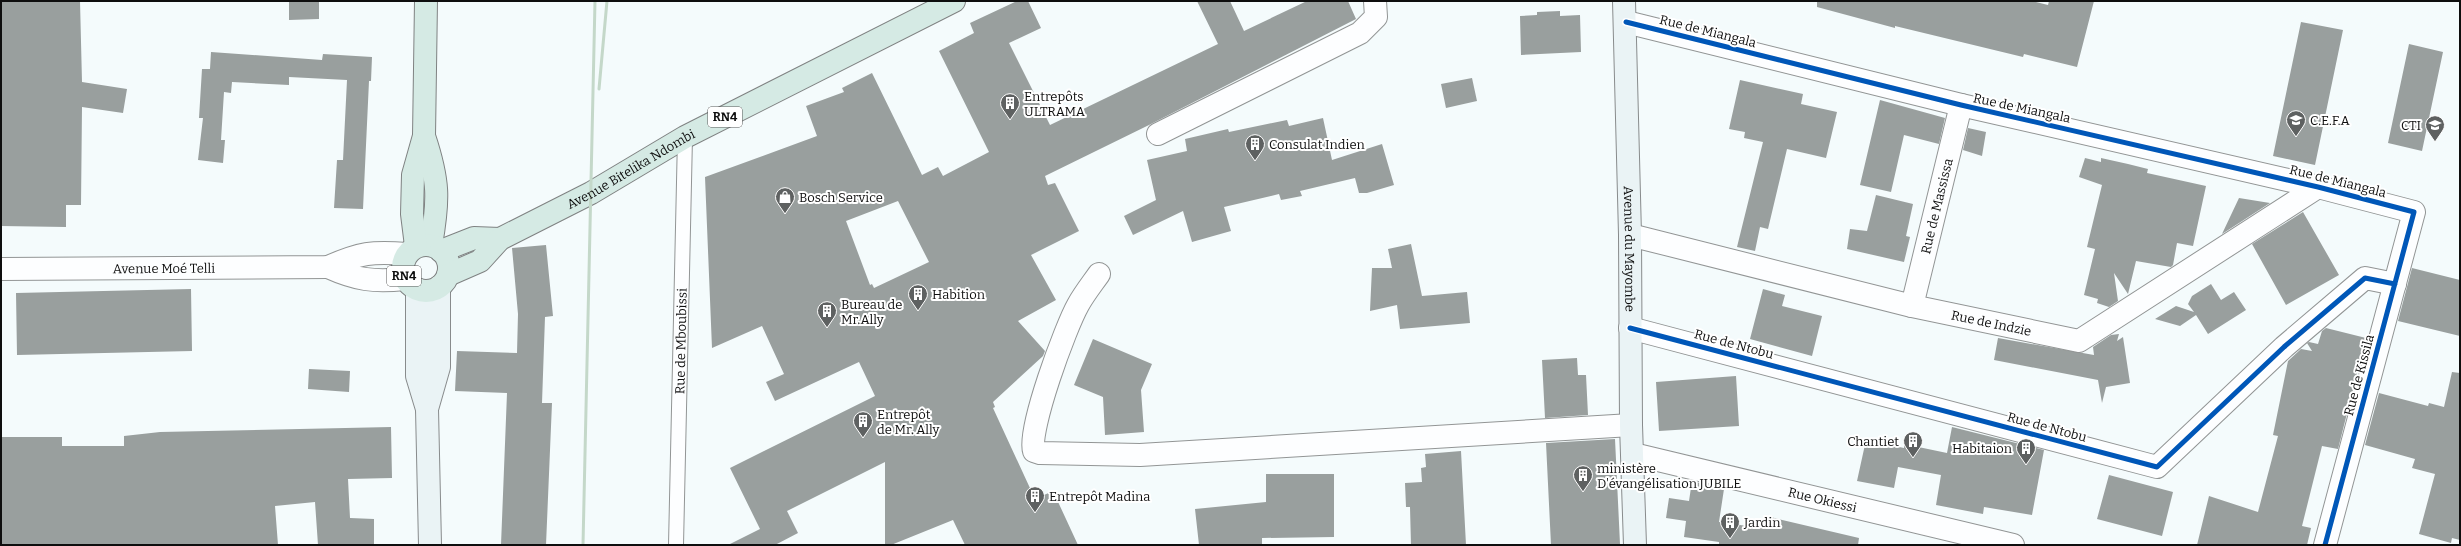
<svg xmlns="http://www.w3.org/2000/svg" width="2461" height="546" viewBox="0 0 2461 546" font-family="Bitter,serif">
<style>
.building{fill:#999f9e;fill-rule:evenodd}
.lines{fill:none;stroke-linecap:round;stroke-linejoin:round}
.lane-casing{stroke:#929595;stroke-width:16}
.street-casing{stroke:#929595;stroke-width:24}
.secondary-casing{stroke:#888b8c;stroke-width:24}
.highway-casing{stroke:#7f8282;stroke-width:24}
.lane{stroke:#fdfeff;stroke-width:14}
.street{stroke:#fdfeff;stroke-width:22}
.secondary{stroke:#eaf3f5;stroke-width:22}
.highway{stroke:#d5eae4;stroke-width:22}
.rail{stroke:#c4d8c9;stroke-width:3}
.cycleway-casing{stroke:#fff;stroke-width:8}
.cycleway{stroke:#0057b8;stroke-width:5}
.labels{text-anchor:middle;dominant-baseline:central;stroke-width:4;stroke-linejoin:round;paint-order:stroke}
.shield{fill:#fff;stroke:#565656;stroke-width:1}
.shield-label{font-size:12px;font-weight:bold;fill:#0e0e0e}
.street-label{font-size:13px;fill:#0e0e0e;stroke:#fff}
.poi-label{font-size:13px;fill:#0e0e0e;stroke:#fff;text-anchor:start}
</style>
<rect width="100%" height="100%" fill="#f4fbfc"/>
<path class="building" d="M1,1H80L82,82L127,89L123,113L82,107L81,205H66V227L1,226Z
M289,1H319V19L289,20Z
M1017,1H1028L1041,28L1009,43L1050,125L1218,44L1197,1H1230L1244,31L1307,1H1348L1356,19L1149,125L1045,176L1048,185L1055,183L1079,231L1031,255L1056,300L1018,321L1045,351L1043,356L993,402L995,407L993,408L1035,499L1053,491L1078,545H965L953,520L891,545H885V462L787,511L798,533L775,545H728L760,529L730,468L875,396L859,362L775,401L766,382L784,374L762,326L712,348L705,177L817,136L806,106L844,92L842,88L872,73L922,175L938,167L943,176L989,152L939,51L974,33L970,23ZM898,201L929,262L874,288L872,284L870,285L846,221Z
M1817,1H2032L2048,5L2049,1H2094L2077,67L2024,54L2023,57L1895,26V28L1817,7Z
M1560,11V16L1580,15L1581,52L1521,55L1520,16L1537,15V12Z
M2301,22L2343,30L2315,165L2273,156Z
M2409,44L2443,52L2422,151L2388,143Z
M211,52L322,60L323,54L372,57L371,81H369L363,209L334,208L337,160H343L347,80L289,77V85L232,82L231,93L224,92L221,140H225L223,163L198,160L203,118H199L202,69H210Z
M1472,78L1477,101L1446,108L1441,84Z
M1740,80L1803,94L1801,104L1837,112L1826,158L1787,149L1768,229L1760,227L1755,251L1737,247L1763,142L1744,138L1745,132L1729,129Z
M1880,100L1945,118L1939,144L1904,135L1891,192L1860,185Z
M1323,118L1332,160L1382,144L1394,185L1367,193H1359L1355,178L1300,191L1302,196L1281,200L1279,194L1224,207L1231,231L1192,242L1183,211L1133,235L1124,216L1156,200L1147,160L1187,151L1185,139L1228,129L1229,132L1287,120L1289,126Z
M1968,128L1986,132L1982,156L1963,150Z
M2085,158L2101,162V158L2128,164L2148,169L2147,173L2206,186L2193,246L2177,243L2173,265L2171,267L2136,261L2128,294L2114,273L2118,301L2109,307L2097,303L2098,299L2084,295L2095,249L2087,247L2102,185L2079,177Z
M1876,195L1913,204L1906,236L1910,237L1904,262L1847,249L1850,229L1867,231Z
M2239,198L2270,203L2222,234Z
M2303,212L2339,275L2286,305L2252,244Z
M1411,244L1422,296L1467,292L1470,323L1400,329L1397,305L1370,311L1372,268H1392L1388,249Z
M546,245L553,316L545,317L542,403H552L546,545H501L507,393L455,391L457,351L517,353L518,314L512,248Z
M2412,268L2460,280V336L2398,321Z
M2211,284L2221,300L2234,292L2246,310L2208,334L2196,315L2180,326L2155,319L2176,306L2194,312L2188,304L2192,296Z
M191,289L192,351L17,355L16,293Z
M1763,289L1785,295L1782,306L1822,316L1812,356L1750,339Z
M2326,328L2366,338L2338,449L2322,446L2302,526L2311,528L2307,545H2197L2209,496L2258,512L2278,436L2273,435L2288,361L2301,349L2312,351L2307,343L2309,342L2318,344L2322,331Z
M2119,334L2117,341L2123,337L2130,383L2106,387L2102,403L2098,380L1994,360L1998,338L2094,355L2093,347L2111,335Z
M1093,339L1152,364L1141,390L1144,432L1105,435L1103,397L1074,385Z
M1577,358L1578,375H1586L1588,415L1545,418L1542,360Z
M309,369L350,371L349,392L308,389Z
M2452,372L2460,373V540L2452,538L2451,543L2419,534L2435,474L2412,468L2415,459L2365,445L2379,393L2428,406L2429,403L2444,407Z
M1736,376L1739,426L1659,431L1656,382Z
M391,427L392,478L348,479L350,518L374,519V545H318L315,502L275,506L278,545H1V437H62V446H124V436L160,432Z
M1952,427L2044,450L2032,515L1984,507L1983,514L1936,505L1941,475L1898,467L1894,488L1857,481L1866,440L1904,448V444L1947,453Z
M1615,439L1620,544L1551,545L1546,443Z
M1461,451L1466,545H1411L1410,507H1406L1405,483L1422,482L1421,468L1426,467L1425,454Z
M1266,474H1334V537L1262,538V545H1199L1195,509L1266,502Z
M2109,475L2173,492L2162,536L2097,519Z
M1692,481L1724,489L1719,522L1768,529L1770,517L1859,538L1858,545H1719V542L1684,537L1686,521L1666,518L1669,498L1689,501Z"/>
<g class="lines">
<defs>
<g id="lane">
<path id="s1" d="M676,545L685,137"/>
</g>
<g id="street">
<path d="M1626,22L1961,105L2318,187L2414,212L2325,545"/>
<path d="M1158,134L1360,33L1376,17L1375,1"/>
<path id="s2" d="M1630,235L1912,306L2079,341L2318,187"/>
<path d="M328,267C357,280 373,282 405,279"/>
<path id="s3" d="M1,269L328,267C360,253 372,251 407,254"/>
<path d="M1099,274C1092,284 1084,294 1078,305C1066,326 1027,431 1034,451L1040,453L1140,455L1631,425"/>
<path id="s4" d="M1912,306L1961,105"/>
<path d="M1630,328L2157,467L2284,347L2365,278L2395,284"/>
<path id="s5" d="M1633,454L2013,545"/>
</g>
<g id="secondary">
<path id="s6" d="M1624,1L1630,235L1631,425L1635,545"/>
<path d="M417,289V376L427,409L430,545"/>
<path d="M427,409L439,367V287"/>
</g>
<g id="highway">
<path d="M424,136C439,181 439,199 431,245"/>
<circle cx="426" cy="268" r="23"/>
<path d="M416,246L412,214L413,175L424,136L426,1"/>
<path d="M441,251L474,238L500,239"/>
<path id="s7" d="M448,275L480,261L500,239L591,193L685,137L954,1"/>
</g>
</defs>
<use href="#lane" class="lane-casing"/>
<use href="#street" class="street-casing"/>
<use href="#secondary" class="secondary-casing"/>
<use href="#highway" class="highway-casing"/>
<use href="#lane" class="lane"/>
<use href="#street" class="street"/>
<use href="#secondary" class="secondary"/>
<use href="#highway" class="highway"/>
<path class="rail" d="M599,89L607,1
M583,545L595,1"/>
<defs>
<path id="cycleway" d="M1626,22L1961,105L2318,187L2414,212L2325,545
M1630,328L2157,467L2284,347L2365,278L2395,284"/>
</defs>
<use href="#cycleway" class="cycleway-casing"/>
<use href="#cycleway" class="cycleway"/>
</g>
<defs>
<symbol id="building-pin" viewBox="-11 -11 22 30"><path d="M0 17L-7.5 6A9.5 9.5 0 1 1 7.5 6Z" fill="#5e6161" stroke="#fff"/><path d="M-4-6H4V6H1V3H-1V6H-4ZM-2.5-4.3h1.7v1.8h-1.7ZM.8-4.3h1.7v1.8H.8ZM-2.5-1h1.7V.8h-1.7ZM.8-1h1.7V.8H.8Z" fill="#fff"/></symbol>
<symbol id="school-pin" viewBox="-11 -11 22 30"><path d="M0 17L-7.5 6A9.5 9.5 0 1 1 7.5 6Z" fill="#5e6161" stroke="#fff"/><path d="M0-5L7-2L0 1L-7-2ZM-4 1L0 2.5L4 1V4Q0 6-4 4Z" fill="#fff"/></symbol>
<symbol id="shop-pin" viewBox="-11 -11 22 30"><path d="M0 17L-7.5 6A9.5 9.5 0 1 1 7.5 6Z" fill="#5e6161" stroke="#fff"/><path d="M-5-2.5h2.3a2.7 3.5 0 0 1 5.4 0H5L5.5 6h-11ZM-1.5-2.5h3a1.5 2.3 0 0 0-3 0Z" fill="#fff"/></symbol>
</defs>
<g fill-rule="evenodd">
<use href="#building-pin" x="999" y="92" width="22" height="30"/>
<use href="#school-pin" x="2285" y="109" width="22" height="30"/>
<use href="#school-pin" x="2424" y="114" width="22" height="30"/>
<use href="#building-pin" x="1244" y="133" width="22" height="30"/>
<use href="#shop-pin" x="774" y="186" width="22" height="30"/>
<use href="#building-pin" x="907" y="283" width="22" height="30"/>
<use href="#building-pin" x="816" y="300" width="22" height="30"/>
<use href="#building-pin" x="852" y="410" width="22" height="30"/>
<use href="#building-pin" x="1902" y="430" width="22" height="30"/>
<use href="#building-pin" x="2015" y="437" width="22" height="30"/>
<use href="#building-pin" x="1572" y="464" width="22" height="30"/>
<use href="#building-pin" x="1024" y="485" width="22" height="30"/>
<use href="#building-pin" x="1719" y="511" width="22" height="30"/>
</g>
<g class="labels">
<g class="shield">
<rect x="708" y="107" width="34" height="20" rx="3"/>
<rect x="387" y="266" width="34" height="20" rx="3"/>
</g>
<g class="shield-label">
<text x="725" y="117">RN4</text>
<text x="404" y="276">RN4</text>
</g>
<g class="street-label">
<text transform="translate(1708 31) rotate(14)">Rue de Miangala</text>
<text transform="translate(2022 108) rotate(12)">Rue de Miangala</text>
<text stroke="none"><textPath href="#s7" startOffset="213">Avenue Bitelika Ndombi</textPath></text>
<text transform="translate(2338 181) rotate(14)">Rue de Miangala</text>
<text stroke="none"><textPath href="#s4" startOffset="103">Rue de Massissa</textPath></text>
<text stroke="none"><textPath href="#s6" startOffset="248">Avenue du Mayombe</textPath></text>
<text stroke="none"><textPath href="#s3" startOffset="163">Avenue Moé Telli</textPath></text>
<text stroke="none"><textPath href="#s2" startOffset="372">Rue de Indzie</textPath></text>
<text stroke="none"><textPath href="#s1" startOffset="204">Rue de Mboubissi</textPath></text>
<text transform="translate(1734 344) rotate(15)">Rue de Ntobu</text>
<text transform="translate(2359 375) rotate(-75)">Rue de Kissila</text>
<text transform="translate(2047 427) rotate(15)">Rue de Ntobu</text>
<text stroke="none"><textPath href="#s5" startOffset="195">Rue Okiessi</textPath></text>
</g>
<g class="poi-label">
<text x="1024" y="96">Entrepôts<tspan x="1024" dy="15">ULTRAMA</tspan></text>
<text x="2310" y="120">C.E.F.A</text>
<text x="2421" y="125" text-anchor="end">CTI</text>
<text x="1269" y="144">Consulat Indien</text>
<text x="799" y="197">Bosch Service</text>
<text x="932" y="294">Habition</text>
<text x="841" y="304">Bureau de<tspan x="841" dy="15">Mr.Ally</tspan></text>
<text x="877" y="414">Entrepôt<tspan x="877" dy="15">de Mr. Ally</tspan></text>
<text x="1899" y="441" text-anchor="end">Chantiet</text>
<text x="2012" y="448" text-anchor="end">Habitaion</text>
<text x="1597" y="468">ministère<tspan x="1597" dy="15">D'évangélisation JUBILE</tspan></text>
<text x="1049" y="496">Entrepôt Madina</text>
<text x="1744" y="522">Jardin</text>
</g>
</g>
<rect width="2461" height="546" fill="none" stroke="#0e0e0e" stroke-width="4"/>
</svg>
